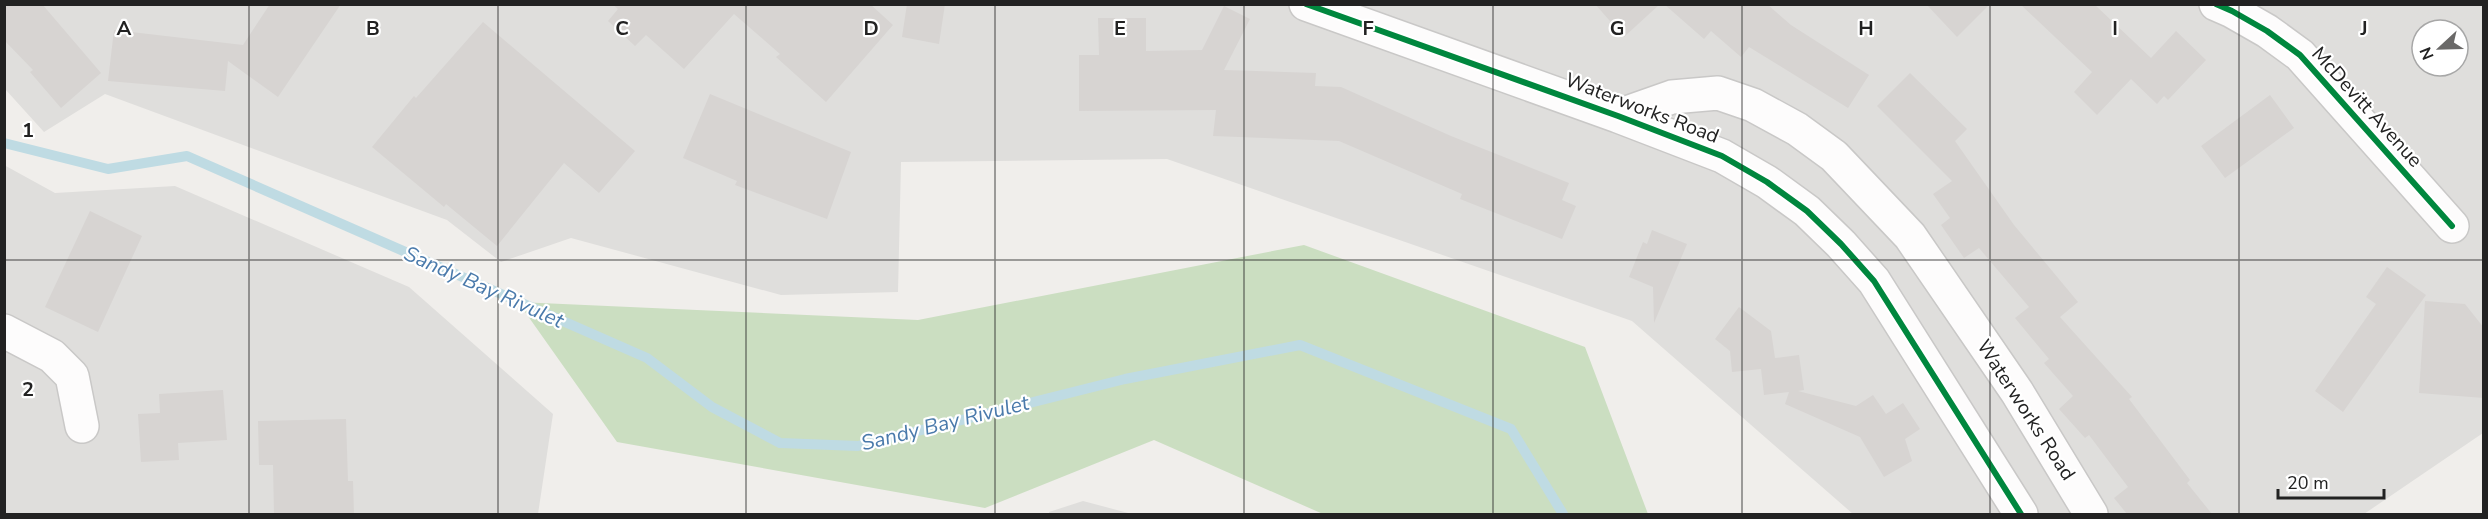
<svg xmlns="http://www.w3.org/2000/svg" width="2488" height="519" viewBox="0 0 2488 519" font-family="'Nunito Sans',sans-serif">
<style>
.residential{fill:#dfdedc;fill-rule:evenodd}
.forest{fill:#cbdec1}
.lines{fill:none;stroke-linecap:round;stroke-linejoin:round}
.stream{stroke:#bfdbe3;stroke-width:10}
.building{fill:#d7d4d2}
.minor-casing{stroke:#c9c8c7;stroke-width:36}
.minor{stroke:#fdfcfc;stroke-width:33}
.cycleway-casing{stroke:#fff;stroke-width:10}
.cycleway{stroke:#00873e;stroke-width:6}
.grid{fill:none;stroke:#222;stroke-width:1.5;stroke-opacity:0.55}
.labels{text-anchor:middle;dominant-baseline:central;stroke-width:4.5;stroke-linejoin:round;paint-order:stroke}
.street-label{font-size:20px;fill:#222;stroke:#fff}
.water-label{font-size:21px;font-style:italic;fill:#4a7aab;stroke:#fff}
.grid-label{font-size:20px;text-anchor:middle;font-weight:bold;fill:#222;stroke:#fff;stroke-width:4.5;stroke-linejoin:round;paint-order:stroke}
</style>
<rect width="100%" height="100%" fill="#f0eeeb"/>
<path class="residential" d="M5,4L2483,5V433L2364,514H1853L1632,321L1167,159L901,162L898,292L781,295L571,238L501,262L447,220L105,94L44,132L5,89ZM2422,30H2458V66H2422Z
M4,165L55,193L175,186L409,287L553,414L538,514H5Z
M1083,501L1132,514H1049V512Z"/>
<path class="forest" d="M1304,245L1585,347L1648,514H1323L1154,440L985,508L617,442L518,302L918,320Z"/>
<g class="lines">
<path class="stream" d="M4,143L108,169L187,156L647,358L712,407L780,443L858,446L1125,379L1300,345L1511,429L1563,514"/>
</g>
<path class="building" d="M4,4H42L101,73L61,108L30,72L33,70L4,40Z
M270,4H341L278,97L228,61L225,91L108,81L114,30L243,45Z
M612,4H870L893,25L826,102L776,57L780,54L734,14L684,69L646,35L635,46L608,21L618,9Z
M907,4H945L939,44L902,37Z
M1595,4H1660L1624,37Z
M1664,4H1767L1791,25L1869,75L1848,108L1749,47L1741,57L1711,31L1704,39Z
M1926,4H1990L1957,37Z
M2020,4H2094L2151,58L2176,31L2206,60L2168,100L2164,96L2157,104L2131,79L2097,115L2074,92L2092,72Z
M1224,6L1250,19L1224,70L1316,73L1315,86L1341,87L1451,136L1569,183L1562,200L1576,206L1562,239L1460,199L1462,194L1339,141L1213,136L1216,110L1079,111V55H1099L1098,18H1146V51L1202,50Z
M483,22L635,151L599,193L564,163L497,246L446,204L444,207L372,147L414,96L416,98Z
M1910,73L1967,129L1955,141L2014,225L2078,302L2060,317L2132,397L2129,399L2190,480L2187,483L2212,514H2127L2114,498L2128,487L2089,435L2085,438L2059,409L2073,396L2044,363L2049,359L2015,318L2029,307L1979,248L1964,258L1941,225L1950,218L1933,194L1952,181L1877,106Z
M710,94L851,152L827,219L735,185L737,181L683,158Z
M2270,95L2294,128L2225,178L2201,146Z
M90,211L142,236L98,332L45,307Z
M1652,230L1687,244L1654,323L1653,287L1629,277L1643,242L1647,244Z
M2387,267L2426,295L2343,412L2315,391L2376,304L2366,297Z
M2425,301L2465,304L2484,328V398L2419,393Z
M1739,307L1771,331L1775,358L1799,355L1804,390L1798,391L1856,406L1873,395L1886,414L1903,403L1920,429L1905,439L1912,461L1884,477L1860,437L1785,404L1789,392L1764,395L1761,369L1732,372L1730,351L1715,339Z
M223,390L227,440L178,443L179,460L141,462L138,414L160,413L159,394Z
M346,419L348,481H353L354,514H274L273,465H259L258,421Z"/>
<g class="lines">
<defs>
<path id="minor" d="M1306,4L1618,116L1722,156L1767,182L1807,211L1841,244L1874,281L2021,514
M2216,4L2232,11L2267,31L2300,55L2452,226
M1618,116L1672,97L1718,93L1753,105L1797,129L1834,156L1910,236L2017,392L2091,514
M4,331L52,356L72,376L82,426"/>
</defs>
<use href="#minor" class="minor-casing"/>
<use href="#minor" class="minor"/>
<defs>
<path id="cycleway" d="M1306,4L1618,116L1722,156L1767,182L1807,211L1841,244L1874,281L2021,514
M2216,4L2232,11L2267,31L2300,55L2452,226"/>
</defs>
<use href="#cycleway" class="cycleway-casing"/>
<use href="#cycleway" class="cycleway"/>
</g>
<path class="grid" d="M249,4V514M498,4V514M746,4V514M995,4V514M1244,4V514M1493,4V514M1742,4V514M1990,4V514M2239,4V514M4,260H2484"/>
<g class="labels">
<g class="street-label">
<text transform="translate(2367 107) rotate(48)">McDevitt Avenue</text>
<text transform="translate(1642 108) rotate(21)">Waterworks Road</text>
<text transform="translate(2026 410) rotate(57)">Waterworks Road</text>
</g>
<g class="water-label">
<text transform="translate(484 287) rotate(24)">Sandy Bay Rivulet</text>
<text transform="translate(945 423) rotate(-14)">Sandy Bay Rivulet</text>
</g>
</g>
<g class="grid-label">
<text x="124" y="35">A</text>
<text x="373" y="35">B</text>
<text x="622" y="35">C</text>
<text x="871" y="35">D</text>
<text x="1120" y="35">E</text>
<text x="1368" y="35">F</text>
<text x="1617" y="35">G</text>
<text x="1866" y="35">H</text>
<text x="2115" y="35">I</text>
<text x="2364" y="35">J</text>
<text x="28" y="137">1</text>
<text x="28" y="396">2</text>
</g>
<rect width="2488" height="519" fill="none" stroke="#222222" stroke-width="12"/>
<g transform="translate(2440 48) rotate(248)"><circle r="28" fill="#ffffff" stroke="#a7a7a7" stroke-width="1.5"/>
<path d="M0-4.5L10 22L0 15L-10 22Z" fill="#6a6968"/>
<text y="-9" font-size="16" font-weight="bold" text-anchor="middle" fill="#222222">N</text>
</g>
<path d="M2278 489v9h106v-9" fill="none" stroke="#222222" stroke-width="3"/>
<text x="2287" y="489" font-size="18" fill="#222222" stroke="#ffffff" stroke-width="4.5" paint-order="stroke">20 m</text>
</svg>
